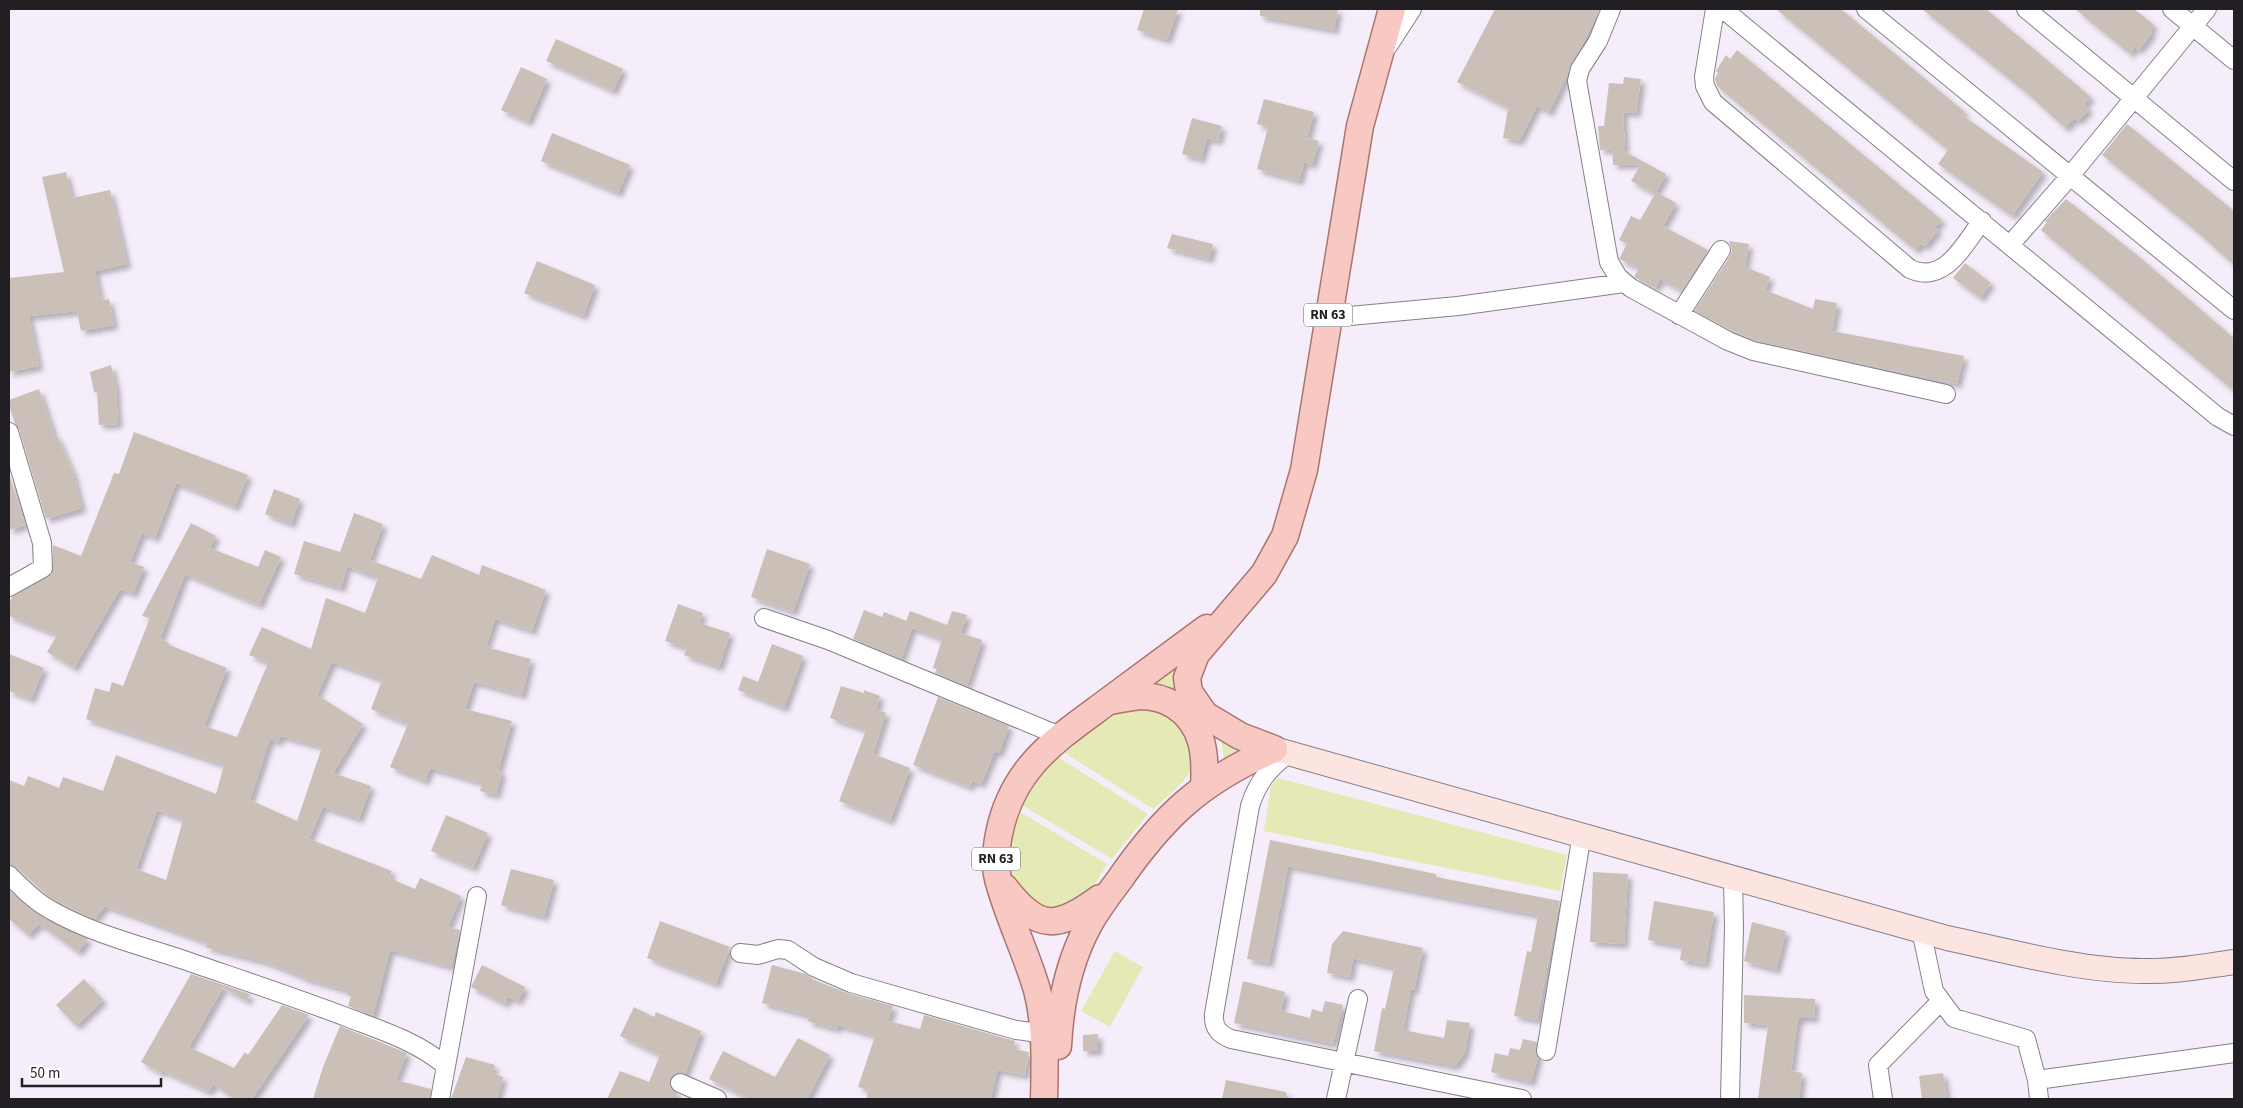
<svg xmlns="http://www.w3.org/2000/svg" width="2243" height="1108" viewBox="0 0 2243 1108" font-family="'Source Sans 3',sans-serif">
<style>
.green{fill:#e4e9b5}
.building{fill:#cac0b7;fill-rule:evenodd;filter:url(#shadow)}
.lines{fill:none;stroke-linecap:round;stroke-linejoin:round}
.street-casing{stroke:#857f89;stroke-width:20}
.secondary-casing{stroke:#857f89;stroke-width:26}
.primary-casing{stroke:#aa7571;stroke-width:29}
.street{stroke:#fff;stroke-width:18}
.secondary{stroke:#fce4e1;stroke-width:24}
.primary{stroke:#f8c8c3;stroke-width:26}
.labels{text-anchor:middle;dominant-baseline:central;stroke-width:4;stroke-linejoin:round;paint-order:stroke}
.shield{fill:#fff;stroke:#646265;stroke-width:1}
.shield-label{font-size:14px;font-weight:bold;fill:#211f23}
</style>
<defs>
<filter id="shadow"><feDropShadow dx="4.5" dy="4.5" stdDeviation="2.5" flood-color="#0004"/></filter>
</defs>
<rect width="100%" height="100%" fill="#f5eefa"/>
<path class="green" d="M1191,645L1180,692L1141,689Z
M1130,704L1181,716C1185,731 1192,748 1193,762C1194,776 1163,800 1153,809L1060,750L1091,726Z
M1221,737L1246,750L1224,760Z
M1053,754L1148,814L1112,859L1020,804Z
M1278,778L1567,855L1560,891L1264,831L1271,786Z
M1017,810L1107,864C1102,872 1097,883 1090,889C1071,908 1048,918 1027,896C1020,888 1012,882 1011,871C1008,851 1013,830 1017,810Z
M1115,951L1143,967L1110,1027L1081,1011Z"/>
<path class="building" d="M1144,9H1178L1167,40L1137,30Z
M1260,9H1338L1334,30L1260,16Z
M1495,9H1600L1549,112L1537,106L1519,141L1503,138L1508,108L1457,82Z
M1776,9H1841L1965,112L1962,115L2043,172L2012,216L1938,164L1948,150Z
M1922,9H1986L2091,97L2084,104L2089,109L2078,121L2075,118L2065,128L2028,94Z
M2075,9H2134L2154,25L2150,30L2152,33L2139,50L2135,47L2130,54Z
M556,39L623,69L613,91L546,61Z
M1737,50L1942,220L1935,227L1938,230L1925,246L1921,244L1915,250L1717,86L1715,78L1718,73L1716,71L1726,55L1730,59Z
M521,67L547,79L528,122L501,110Z
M1624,77L1641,79L1636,113L1623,112L1625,149H1620L1666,174L1656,192L1676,203L1663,226L1708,250L1682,291L1660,279L1655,288L1634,277L1639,268L1619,259L1627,244L1619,240L1631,216L1640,220L1655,194L1631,181L1641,164L1613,165L1612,149L1600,150L1598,126H1604L1609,83L1623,84Z
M1264,99L1314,112L1307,138L1319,141L1312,165L1304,162L1299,181L1257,169L1268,127L1257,124Z
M1192,118L1222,126L1218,141L1207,138L1201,159L1182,154Z
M2127,124L2234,211V265L2196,231L2102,155Z
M552,133L630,165L618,193L541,161Z
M66,172L72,198L110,190L127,264L95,271L101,301L109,299L114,325L81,331L77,311L29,316L39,366L9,372V278L64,272L42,177Z
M2066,199L2137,255L2234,338V391L2041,230L2047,222L2045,221Z
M1172,234L1213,244L1209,259L1167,248Z
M1729,241L1749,244L1745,267L1770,277L1765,290L1813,309L1815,299L1837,303L1832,331L1964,356L1957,384L1756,341L1733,331L1694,311L1730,256L1732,250Z
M537,261L595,285L583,316L524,293Z
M1965,263L1991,283L1980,298L1953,278Z
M111,365L116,388L118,424L99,425L97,392H94L90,372Z
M39,389L55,437L57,436L73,472L82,508L46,519L19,429L15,424L9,405V400Z
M134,432L248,475L235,507L176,483L155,538L142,533L130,562L144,567L133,594L120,589L74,668L47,652L57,635L9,616V604L12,597L52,574L53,545L81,556L114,473L119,474Z
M9,473L25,525L9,530Z
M274,489L300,499L291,524L265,514Z
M354,513L383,524L370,560L421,579L432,555L479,575L482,565L546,590L532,631L495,619L486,647L531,659L522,695L474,682L465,709L512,721L498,771L502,772L496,795L480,791L482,783L430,768L425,781L390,767L408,724L371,709L382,680L332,662L317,695L363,724L333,773L371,786L359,819L323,807L309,839L392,871L389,878L415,889L420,878L461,896L448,927L460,930L451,967L390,950L373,1016L348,1006L351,996L347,995L348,991L300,977L301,976L265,962L205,947L208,943L105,906L95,919L85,915L49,897L17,868L9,865V780L24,786L28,776L59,788L63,777L103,791L116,755L216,794L224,765L86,719L95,688L109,692L112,682L123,686L150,618L142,616L191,523L216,536L210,548L258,567L265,550L281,557L259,605L185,574L160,639L169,643V645L227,668L204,726L237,737L268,663L249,655L262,627L311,649L326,598L365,613L378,578L347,566L341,588L294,574L304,541L340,552ZM281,736L322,747L297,821L250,800L270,739L278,742ZM157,810L183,820L166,880L136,869Z
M767,549L810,564L793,612L751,597Z
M678,604L703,613L699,623L730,633L719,667L684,655L687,648L665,641Z
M864,610L882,617L884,612L906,621L910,611L947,625L952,611L967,615L961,633L982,640L967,686L935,673L937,669L933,668L942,639L912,628L901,659L853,639Z
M772,644L803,656L784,708L738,690L743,676L758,682Z
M9,654L44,668L31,699L9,691Z
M841,686L864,693V690L880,696L876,709L886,713L873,754L910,768L890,821L839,801L866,730L830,718Z
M938,697L1009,726L999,753L995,751L981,784L972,781L970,787L913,765Z
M446,815L488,833L473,868L431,851Z
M1270,840L1436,874V877L1560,901L1537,1020L1514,1016L1527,951L1531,952L1538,915L1288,866L1269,963L1247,959Z
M511,869L554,880L544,917L501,905Z
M1593,872L1628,874L1624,944L1590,942Z
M9,890L38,914L88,939L78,952L39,924L28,935L9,919Z
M1654,901L1714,912L1705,964L1680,960L1682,946L1648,940Z
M660,921L730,947L716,984L647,958Z
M1752,922L1786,931L1776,970L1744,961Z
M1343,931L1423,948L1414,990L1411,989L1403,1030L1444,1038L1447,1020L1470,1023L1465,1052L1455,1066L1374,1051L1382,1008L1385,1009L1394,968L1353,958L1350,977L1327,973L1332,944Z
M482,965L525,987L518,1001L508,997L505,1004L471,987Z
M772,965L806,974L814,980L847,993L893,1006L888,1021L920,1029L924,1015L1015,1041L1013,1049L1029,1052L1025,1075L997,1070L991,1099H866L869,1090L858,1087L875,1036L838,1025L837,1029L807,1021L810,1016L762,1003Z
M191,974L250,994L247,1001L223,988L189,1047L234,1068L245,1052L248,1055L282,1005L309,1015L252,1099H235L213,1084L209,1092L163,1071L161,1073L141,1062Z
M84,979L103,1000L76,1026L56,1005Z
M1243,981L1285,992L1281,1011L1310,1018L1312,1009L1322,1012L1325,1001L1343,1005L1333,1044L1234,1023Z
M1744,995L1815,999L1814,1018H1799L1797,1026L1791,1071L1802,1073L1799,1099H1758L1768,1025L1744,1023Z
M634,1007L654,1017L656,1012L701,1031L685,1074L678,1073L670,1079L671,1089L677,1093L675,1099H607L620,1071L649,1082L660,1055L620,1036Z
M340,1026L407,1053L396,1080L431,1089L430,1099H313L323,1067Z
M1098,1034V1051H1083V1035Z
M798,1038L830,1055L807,1099H750L709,1079L723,1051L775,1077Z
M1523,1039L1537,1042L1536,1050L1538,1057L1531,1082L1491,1072L1495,1053L1508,1056L1510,1048L1520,1050Z
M466,1057L495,1065L492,1073L503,1077L497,1099H451Z
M1943,1073L1947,1099H1922L1919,1076Z
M1226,1080L1286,1092V1099H1222Z"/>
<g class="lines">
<defs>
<path id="street" d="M1611,9L1598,41L1580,69L1577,81L1609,262L1618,277L1631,288L1728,341L1753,351L1946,394
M1715,9L1704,77L1705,86L1713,102L1910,269C1945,285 1964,244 1982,221
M1723,9L2218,417L2234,426
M1866,9L2234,310
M2026,9L2234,181
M2172,9L2234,60
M1388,46L1412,9
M2010,245L2070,176L2207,9
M1679,315L1721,250
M1328,318L1458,306L1624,283
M9,432L42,543L43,568L9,587
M764,618L828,640L1060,736
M1288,754C1269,768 1257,783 1250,806L1214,1014C1213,1028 1219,1034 1231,1039L1522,1099
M9,875C21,887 33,900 49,909C90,933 139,945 184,960C239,979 294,997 349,1018C383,1031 418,1042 446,1066L440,1099
M1921,930L1934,991L1954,1018L2026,1039L2037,1080
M740,953L758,955L778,949L788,950L814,967L851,983L1016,1030L1053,1035
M1546,1051L1582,834
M446,1066L477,896
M680,1083L717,1099
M1336,1099L1358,999
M1730,1099L1734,927L1733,879
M1883,1099L1878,1065L1941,1001
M2039,1099L2037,1080L2234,1053"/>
<path id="secondary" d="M1274,749L1947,938C2008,951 2081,971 2143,971C2174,972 2204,966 2234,962"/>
<path id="primary" d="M1110,701C1120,699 1130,697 1140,696C1152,696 1164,699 1174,705C1204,724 1206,755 1204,787
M1274,749L1240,736L1205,715L1189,692L1187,678L1196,654L1264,574L1285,536L1304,470L1360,126L1392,9
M1005,888C1039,932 1058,929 1100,898
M1058,1046C1060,1004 1068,964 1088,926C1097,909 1109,894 1120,879C1165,814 1202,781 1274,749
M1044,1099C1045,1063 1046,1025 1037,990C1026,952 1008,917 998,879C994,864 996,849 999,834C1013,763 1062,736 1115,696C1146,673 1176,651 1207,628"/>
</defs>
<use href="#street" class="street-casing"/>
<use href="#secondary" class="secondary-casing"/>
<use href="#primary" class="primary-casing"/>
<use href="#street" class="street"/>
<use href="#secondary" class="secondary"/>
<use href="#primary" class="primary"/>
</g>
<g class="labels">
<g class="shield">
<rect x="1304" y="303.5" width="48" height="23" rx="4"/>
<rect x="972" y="847.5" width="48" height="23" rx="4"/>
</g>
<g class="shield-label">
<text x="1328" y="315">RN 63</text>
<text x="996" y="859">RN 63</text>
</g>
</g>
<rect width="2243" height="1108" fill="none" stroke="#211f23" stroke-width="20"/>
<path d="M22 1078v8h139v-8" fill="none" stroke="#211f23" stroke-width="2.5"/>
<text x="30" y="1078" font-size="15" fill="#211f23" stroke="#ffffff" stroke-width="4" paint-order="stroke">50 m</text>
</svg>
